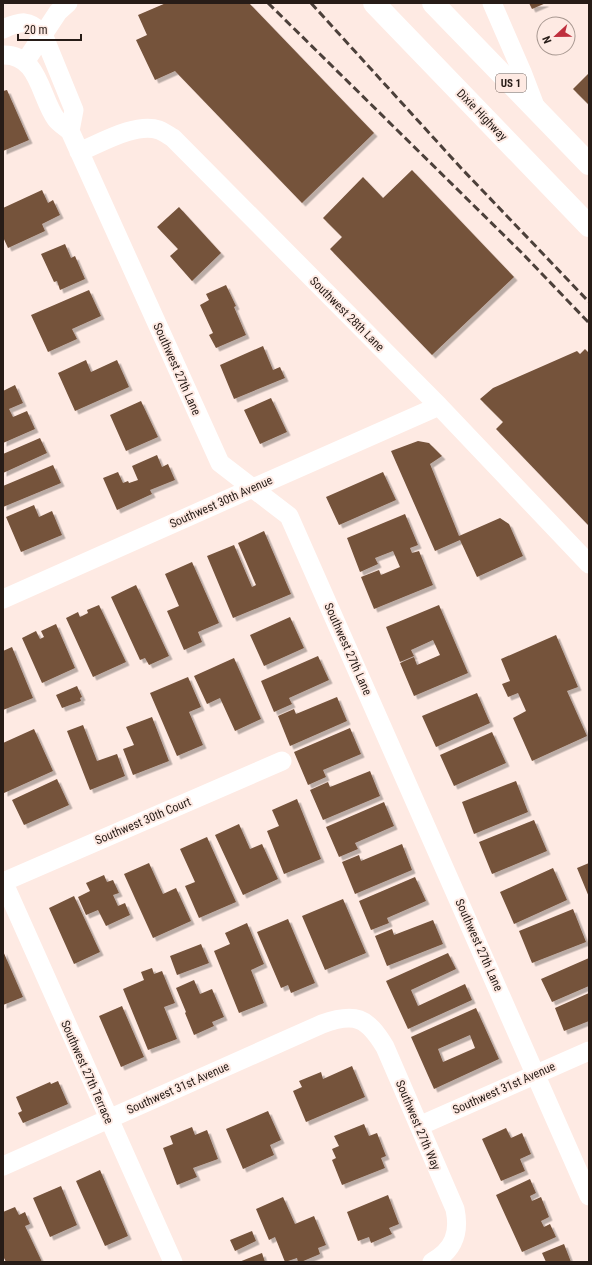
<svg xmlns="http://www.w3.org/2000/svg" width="592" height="1265" viewBox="0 0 592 1265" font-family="'Roboto Condensed',sans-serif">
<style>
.building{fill:#74523b;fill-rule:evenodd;filter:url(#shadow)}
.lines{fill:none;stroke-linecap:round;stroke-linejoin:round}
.street{stroke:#fff;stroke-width:19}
.highway{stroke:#fff;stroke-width:22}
.rail{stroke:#4c403a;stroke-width:3;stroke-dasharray:8 4;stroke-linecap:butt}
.labels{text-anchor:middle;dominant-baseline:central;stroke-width:4;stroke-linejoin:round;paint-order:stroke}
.shield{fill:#feeae3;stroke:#685a54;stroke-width:1}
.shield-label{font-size:11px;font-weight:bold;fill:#271c17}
.street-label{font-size:12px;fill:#271c17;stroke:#feeae3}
</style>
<defs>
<filter id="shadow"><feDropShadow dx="3.5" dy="3.5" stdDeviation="0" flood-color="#0004"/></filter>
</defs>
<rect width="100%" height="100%" fill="#feeae3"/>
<path class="building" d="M166,3H249L374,133L302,203L175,71L155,80L136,40L147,35L138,15Z
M529,3H546L532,9Z
M589,73V105L573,89Z
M7,90L29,140L3,151V91Z
M412,170L514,277L432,355L330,249L342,237L323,218L363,177L383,198Z
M42,190L48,203L53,200L60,215L42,224L45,231L8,248L3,237V208Z
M179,207L221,253L192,281L170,256L178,249L157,227Z
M65,244L71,258L75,256L85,279L60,290L57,281L54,282L41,254Z
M226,285L236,306L234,307L246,335L216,348L209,335L213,333L200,305L209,300L206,294Z
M89,290L101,316L72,329L77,339L48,352L31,315Z
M263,346L273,370L280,367L285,378L234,399L220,365Z
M585,349L589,353V526L496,429L503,422L480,399L493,388L577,351L580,354Z
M86,360L91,372L117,360L129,387L75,411L58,373Z
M15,385L23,403L9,409L13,417L27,411L35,429L3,443V391Z
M271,398L287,432L260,444L244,410Z
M141,401L158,437L126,451L110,415Z
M40,438L47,453L3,473V454Z
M418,441L429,443L442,456L430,464L459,536L500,518L509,524L523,556L477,577L460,540L435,551L391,451Z
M157,455L162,467L168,464L175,480L150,490L152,494L117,510L103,478L118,472L123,483L128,481L129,483L138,480L132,466Z
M53,465L61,483L3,507V486Z
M383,472L396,500L339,525L326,497Z
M34,505L39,517L52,511L62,535L21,552L6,517Z
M405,514L418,545L410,548L412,553L419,551L433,585L374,609L361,577L379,570L381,575L400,567L393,551L375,558L378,564L360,572L347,538Z
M264,531L291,594L233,618L207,556L234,545L252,587L256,585L238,543Z
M192,562L219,623L198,632L202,642L184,650L167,611L179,606L165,574Z
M136,585L169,656L149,665L145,658L140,660L111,597Z
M99,605L126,662L93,677L66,618L78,612L80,617L88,613L87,610Z
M439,605L468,673L414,696L400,663L414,657L417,665L440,655L433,640L411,650L414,656L400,662L386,627Z
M290,617L304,648L264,666L250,635Z
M56,624L75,668L42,683L22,638L36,631L40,639L44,637L41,631Z
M556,635L578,687L567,691L587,736L532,761L513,718L526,711L518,693L508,697L502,684L510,681L501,659Z
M12,647L33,698L3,710V651Z
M318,656L329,680L289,698L292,704L274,712L261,681Z
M234,658L261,719L235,731L220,698L207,704L194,676Z
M188,677L201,707L189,712L203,745L177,756L150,693Z
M77,686L82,697L80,698L81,701L62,708L56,695Z
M477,693L490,723L436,747L422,716Z
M337,697L347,721L290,746L278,716L294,709L296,714Z
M152,717L169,761L133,775L123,749L134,745L126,727Z
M83,725L97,761L117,754L125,776L90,790L67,731Z
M350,728L361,754L323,770L326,777L308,785L294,752Z
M34,729L53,771L4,793L3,743Z
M492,732L506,763L454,786L440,755Z
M370,771L380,796L323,820L310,790L328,782L330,787Z
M57,779L69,805L24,825L12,800Z
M516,781L528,812L474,834L462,802Z
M297,799L321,859L284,874L267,831L279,826L272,810Z
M384,802L394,826L355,843L358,849L339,857L326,827Z
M534,820L547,851L492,874L479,842Z
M239,824L250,849L262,844L278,879L243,895L215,835Z
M207,837L236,902L199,918L185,886L195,882L180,849Z
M402,844L412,870L355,894L342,862L359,855L361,861Z
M149,863L163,894L176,888L191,921L153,938L124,874Z
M589,863V897L577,868Z
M553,868L567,900L514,924L500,892Z
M104,875L107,882L113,880L119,893L113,895L118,906L125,903L130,915L106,926L98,910L86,915L78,897L90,891L86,883Z
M415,877L426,901L387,918L389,923L371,930L359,901Z
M74,896L100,952L74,964L49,908Z
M343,899L366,953L325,970L302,916Z
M573,909L586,942L532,963L519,931Z
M288,919L315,983L291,993L288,985L281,988L257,932Z
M433,920L443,944L387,966L375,936L392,929L394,935Z
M247,923L264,964L251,970L264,1003L239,1013L214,951L230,944L225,933Z
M201,944L209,963L177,975L170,956Z
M3,951L23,997L3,1005Z
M448,953L456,969L411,990L418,1006L465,984L472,1000L408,1029L386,981Z
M589,958V986L552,1002L541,979Z
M152,968L154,974L162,971L175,1003L164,1007L177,1039L148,1050L123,989L144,980L141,972Z
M194,980L200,994L212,989L224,1017L212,1022L214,1026L194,1035L185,1013L186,1012L176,988Z
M589,993V1021L564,1031L555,1008Z
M122,1006L144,1057L121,1067L99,1016Z
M476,1008L499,1059L434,1089L411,1037ZM470,1035L475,1048L443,1062L438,1049Z
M352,1066L365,1097L306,1122L293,1091L302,1087L299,1081L321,1072L323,1079Z
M58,1081L68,1104L23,1123L18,1113L22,1111L16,1097L50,1082L51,1084Z
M268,1111L281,1140L270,1145L274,1155L243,1169L226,1129Z
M364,1124L369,1136L377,1133L386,1156L381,1158L385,1168L342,1185L332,1160L336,1158L332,1149L339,1146L334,1136Z
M192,1127L195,1135L207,1130L218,1159L193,1168L197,1177L177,1185L163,1148L173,1144L170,1136Z
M506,1128L511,1138L522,1133L531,1154L520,1159L525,1171L501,1181L482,1139Z
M100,1170L128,1236L105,1246L76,1181Z
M530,1179L536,1193L530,1196L532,1201L541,1197L549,1217L541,1221L544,1227L550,1224L556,1237L522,1252L496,1195Z
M61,1186L77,1225L50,1237L33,1198Z
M388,1195L399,1224L389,1228L392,1234L371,1243L369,1237L358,1241L347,1212Z
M283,1197L295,1224L314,1216L326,1245L318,1248L320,1254L301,1262H298L297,1258L285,1262L275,1237L269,1240L256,1209Z
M15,1207L19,1215L25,1212L30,1224L25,1226L42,1262H6L3,1256V1212Z
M252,1231L256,1241L235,1251L230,1240Z
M564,1244L571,1262H546L542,1253Z
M262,1253L265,1262H239Z"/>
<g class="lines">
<path class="street" d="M492,3L522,72L535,106
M3,29C21,21 29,19 43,34L74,110L70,131C65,127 59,123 56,119C40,97 39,54 3,55
M25,62L58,12L68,3
M70,131L220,463L289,516L589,1196
M79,152C101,143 136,122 159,130C164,132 168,135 173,138L439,406L589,564
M3,599L219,503L439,406
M3,881L173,1262
M3,882L282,761
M419,1126L589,1051
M3,1166L322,1024C355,1012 367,1017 385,1047L455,1209C460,1233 454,1250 432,1262"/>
<path class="highway" d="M374,3L589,226
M433,3L589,164"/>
<path class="rail" d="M268,3L522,253L589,323
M311,3L461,168L589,302"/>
</g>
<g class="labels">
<rect class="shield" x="496" y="74" width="30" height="18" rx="3"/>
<g class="shield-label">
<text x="511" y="83">US 1</text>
</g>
<g class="street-label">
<text transform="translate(482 115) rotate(46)">Dixie Highway</text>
<text transform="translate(347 314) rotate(45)">Southwest 28th Lane</text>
<text transform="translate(177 369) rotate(66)">Southwest 27th Lane</text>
<text transform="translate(221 502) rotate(-24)">Southwest 30th Avenue</text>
<text transform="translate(348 649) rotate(66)">Southwest 27th Lane</text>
<text transform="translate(143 821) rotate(-23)">Southwest 30th Court</text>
<text transform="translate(479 945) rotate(66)">Southwest 27th Lane</text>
<text transform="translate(87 1072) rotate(66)">Southwest 27th Terrace</text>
<text transform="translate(178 1088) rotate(-24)">Southwest 31st Avenue</text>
<text transform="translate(504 1088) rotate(-24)">Southwest 31st Avenue</text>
<text transform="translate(418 1125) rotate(67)">Southwest 27th Way</text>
</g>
</g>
<rect width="592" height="1265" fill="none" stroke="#271c17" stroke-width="8"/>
<g transform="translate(556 36) rotate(248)"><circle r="19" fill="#feeae3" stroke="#a89891"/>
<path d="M0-3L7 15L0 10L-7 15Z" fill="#bf2f3d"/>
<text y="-6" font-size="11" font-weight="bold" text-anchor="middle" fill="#271c17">N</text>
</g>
<path d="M18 34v6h63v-6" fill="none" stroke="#271c17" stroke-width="2"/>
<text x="24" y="34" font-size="12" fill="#271c17" stroke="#feeae3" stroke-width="3" paint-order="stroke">20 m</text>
</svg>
